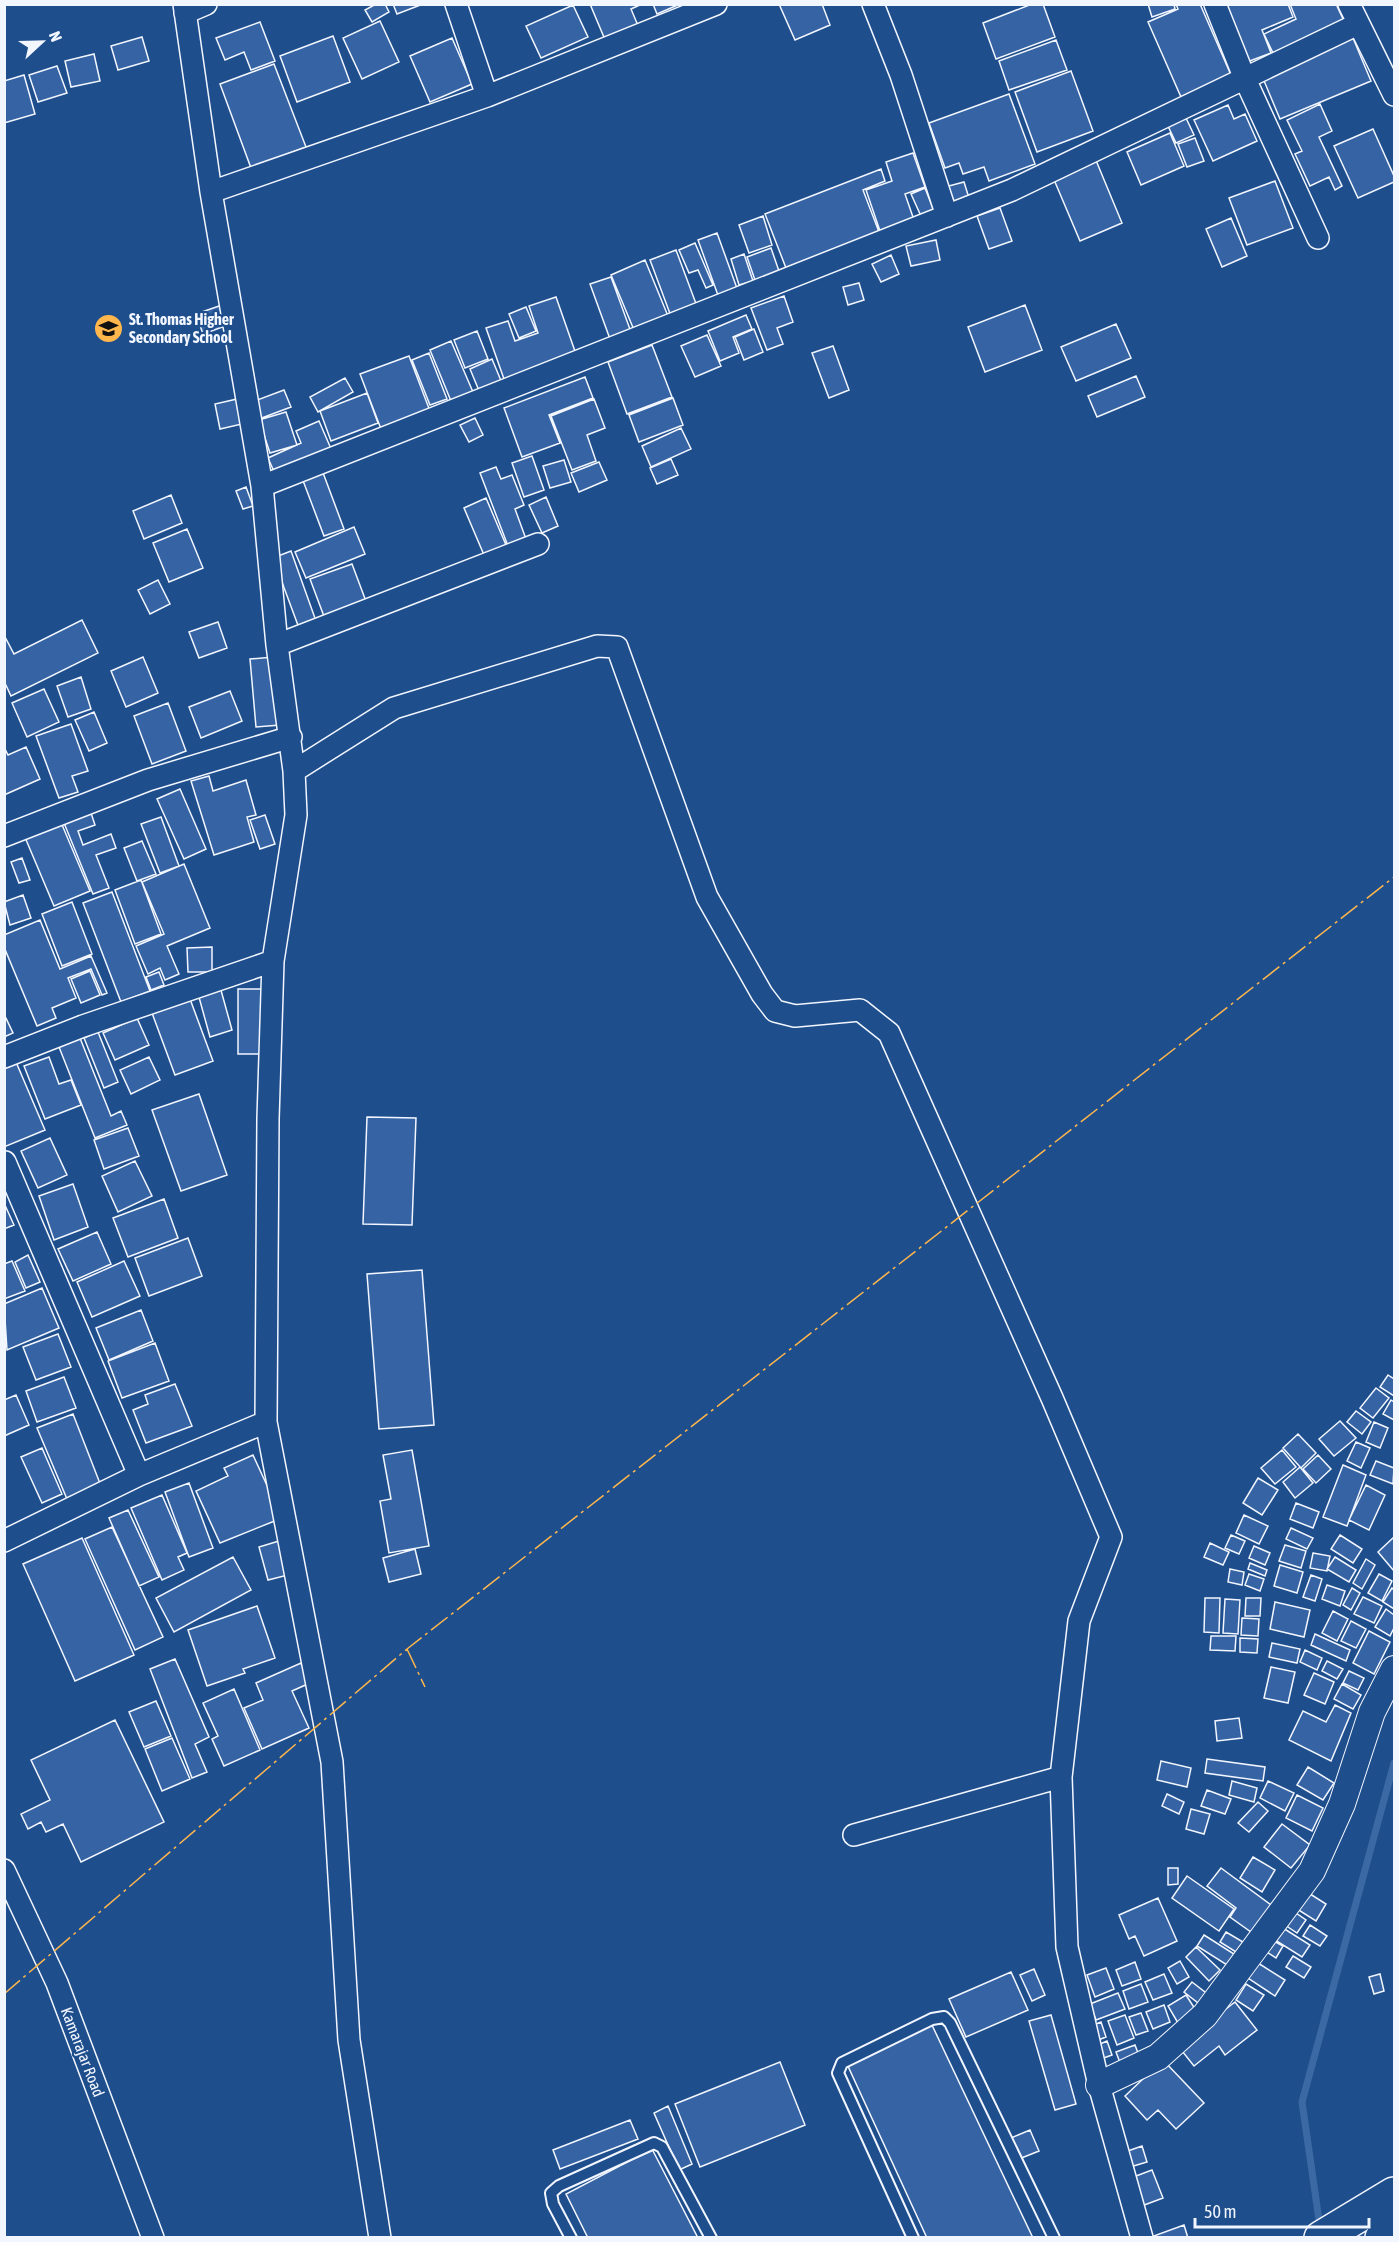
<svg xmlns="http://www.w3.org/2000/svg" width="1399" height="2242" viewBox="0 0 1399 2242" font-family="'Asap Condensed',sans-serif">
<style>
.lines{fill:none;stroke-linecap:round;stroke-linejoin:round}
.stream{stroke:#3b69a3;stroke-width:7}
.building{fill:#3563a3;stroke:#f2f6ff;stroke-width:1.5}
.service-casing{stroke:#f2f6ff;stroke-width:14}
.minor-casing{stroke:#f2f6ff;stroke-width:24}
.tertiary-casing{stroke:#f2f6ff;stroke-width:28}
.trunk-casing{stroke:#f2f6ff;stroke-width:36}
.service{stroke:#1f4e8c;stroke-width:10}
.minor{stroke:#1f4e8c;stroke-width:21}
.tertiary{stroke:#1f4e8c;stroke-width:26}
.trunk{stroke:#1f4e8c;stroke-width:33}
.power{stroke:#ffb74d;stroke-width:1.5;stroke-dasharray:21 4.5 3 4.5;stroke-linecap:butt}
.labels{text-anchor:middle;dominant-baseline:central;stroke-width:4.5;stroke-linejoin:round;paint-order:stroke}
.poi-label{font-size:16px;font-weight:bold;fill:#f2f6ff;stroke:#1f4e8c;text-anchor:start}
.street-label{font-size:16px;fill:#f2f6ff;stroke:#1f4e8c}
</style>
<rect width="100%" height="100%" fill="#1f4e8c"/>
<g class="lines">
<path class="stream" d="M1320,2227L1302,2102L1394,1763"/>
</g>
<path class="building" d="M376,4H385L389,12L372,22L365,10Z
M393,4H423L397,14Z
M590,4H642L631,9L639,28L606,42Z
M653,4H680L657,14Z
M779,4H822L830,25L795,40Z
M1032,4H1043L1055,37L996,59L983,23Z
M1148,4H1174L1175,9L1152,17Z
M1176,4H1200L1231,75L1181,97L1148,22L1178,9Z
M1224,4H1288L1293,17L1262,30L1271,53L1247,62Z
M1290,4H1336L1344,21L1273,53L1264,34L1296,19Z
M573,5L588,37L541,58L526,26Z
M380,21L399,62L362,79L343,38Z
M260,22L275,61L251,70L244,52L225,60L216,38Z
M333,36L350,82L297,102L280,56Z
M142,37L149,61L118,70L111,46Z
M452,38L472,84L430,102L410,56Z
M1353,38L1371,81L1280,119L1262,76Z
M1056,40L1067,70L1009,90L999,61Z
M94,54L100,81L71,87L65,61Z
M274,64L306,147L251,168L220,84Z
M57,66L67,93L38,102L29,75Z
M1071,71L1093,131L1037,152L1015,92Z
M24,75L35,114L4,123V81Z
M1009,94L1035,164L989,181L984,167L963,174L959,163L945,168L929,123Z
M1320,104L1332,131L1319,137L1342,186L1335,190L1329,177L1310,186L1295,154L1302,151L1287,120Z
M1228,105L1234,119L1245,114L1257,141L1213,161L1194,120Z
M1186,118L1194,135L1176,143L1168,126Z
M1373,129L1394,176V182L1358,198L1334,146Z
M1170,133L1184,166L1141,185L1127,152Z
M1195,138L1204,161L1187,167L1178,144Z
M913,153L925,187L905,194L914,220L880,231L866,190L892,181L886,162Z
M1095,158L1122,223L1080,241L1052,175Z
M881,169L885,181L863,190L879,232L786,268L765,214Z
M1275,181L1293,228L1247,245L1229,198Z
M964,182L969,198L950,204L945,187Z
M925,188L934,211L921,216L911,194Z
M1000,208L1012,241L989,249L977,216Z
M763,216L772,245L749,253L739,225Z
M1231,218L1247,256L1222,267L1206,229Z
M717,233L738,291L719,298L698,240Z
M936,240L940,260L911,266L906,246Z
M695,243L713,285L706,288L698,270L689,273L679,250Z
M771,248L780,274L756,283L747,257Z
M676,250L698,309L672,319L650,260Z
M744,254L753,281L739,285L731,259Z
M891,255L899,274L881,282L872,264Z
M645,260L668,316L634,330L611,275Z
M611,277L631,332L610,339L590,284Z
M859,283L864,300L848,305L843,287Z
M784,296L793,322L777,328L783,344L767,350L751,308Z
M556,297L577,357L552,362L504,379L486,328L508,321L515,341L538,333L529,306Z
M222,305L228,325L203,334L196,314Z
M1025,305L1042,350L985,372L968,327Z
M526,307L536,331L519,338L509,314Z
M746,315L752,329L733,337L739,353L720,361L708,331Z
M1116,324L1131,358L1076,381L1061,347Z
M754,329L763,352L744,360L735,337Z
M477,331L488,359L465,368L454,340Z
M707,335L721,366L695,377L681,346Z
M451,341L473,392L451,401L430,350Z
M652,345L672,397L627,414L608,362Z
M833,346L849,390L829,398L812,353Z
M429,353L447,399L430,405L412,360Z
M409,356L430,411L381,429L360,374Z
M492,359L502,383L480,393L470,369Z
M1136,376L1145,397L1097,417L1088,396Z
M585,377L593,398L549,415L560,443L522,457L504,408Z
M345,378L353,392L318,412L310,397Z
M284,390L291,407L259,419L252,402Z
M367,393L378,423L331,441L320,411Z
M673,398L683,425L639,442L629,415Z
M237,399L242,424L220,429L215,404Z
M594,399L605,428L587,435L596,461L572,470L551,416Z
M286,412L297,445L270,453L259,420Z
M475,418L483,435L469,442L460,425Z
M319,421L332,451L276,476L268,458L301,443L296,431Z
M681,428L691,449L651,467L642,446Z
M532,456L544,490L524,497L512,463Z
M671,459L678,475L657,484L650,468Z
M564,460L571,482L550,488L543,466Z
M599,462L607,480L579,492L571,473Z
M496,467L501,479L512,475L524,505L515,509L526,539L508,546L480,473Z
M322,470L344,529L324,536L302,478Z
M246,487L253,506L243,509L236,491Z
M171,495L182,523L144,539L133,511Z
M546,497L558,526L542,533L529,505Z
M486,498L506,545L484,555L464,508Z
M354,527L365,554L306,578L295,552Z
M187,529L203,568L169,582L153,543Z
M291,551L316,621L299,628L273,558Z
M352,564L367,604L325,619L310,579Z
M158,580L170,604L150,614L138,590Z
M82,620L98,653L11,696L4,681V635L14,654Z
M218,622L227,648L199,658L189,632Z
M143,657L158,693L126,707L111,671Z
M273,657L280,725L256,727L250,659Z
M81,677L91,709L68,717L57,686Z
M44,689L59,722L27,737L12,703Z
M230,691L242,721L201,738L189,707Z
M168,703L186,751L152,764L134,716Z
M94,712L107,743L89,751L75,720Z
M71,724L88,771L72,776L78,792L59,798L36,736Z
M4,747L8,755L26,747L40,779L4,795Z
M209,776L213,791L246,780L256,815L247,817L254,842L214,855L191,781Z
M180,789L206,849L184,859L157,799Z
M91,813L95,825L78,831L83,845L111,834L116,848L96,855L109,888L93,894L64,823Z
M265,815L275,844L260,849L250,820Z
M161,817L179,866L160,873L141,824Z
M60,820L90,891L54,906L24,835Z
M142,841L156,874L137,881L124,848Z
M22,858L30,880L19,883L11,862Z
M184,864L210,928L167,946L179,974L165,980L160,968L148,974L136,946L164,934L142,882Z
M141,880L161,934L135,944L115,890Z
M112,892L150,991L121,1002L83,903Z
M23,895L31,918L10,925L4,902Z
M72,902L92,954L62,966L42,914Z
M40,920L60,969L91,956L107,993L102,995L91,969L68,978L76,998L52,1008L56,1018L37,1026L4,947V935Z
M212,947V972H188L187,948Z
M90,971L100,995L81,1003L71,979Z
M159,972L164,985L151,990L146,977Z
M219,983L232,1030L210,1037L197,990Z
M238,989H262L261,1054H238Z
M190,999L213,1061L175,1075L152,1013Z
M4,1014L13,1033L4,1037Z
M137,1018L149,1045L115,1060L103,1033Z
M98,1032L118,1082L104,1088L84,1038Z
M80,1038L111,1116L121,1111L127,1125L95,1138L59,1047Z
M49,1057L59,1084L71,1080L81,1105L45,1119L24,1066Z
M149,1057L160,1080L131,1094L120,1070Z
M16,1062L45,1130L4,1147V1067Z
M199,1094L227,1175L181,1191L152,1110Z
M367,1117L416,1118L412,1225L363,1224Z
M128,1128L139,1156L104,1169L94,1140Z
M50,1138L67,1175L38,1188L21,1151Z
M135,1161L152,1196L118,1212L102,1176Z
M73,1184L88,1227L54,1240L39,1196Z
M164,1199L178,1238L128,1257L113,1218Z
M4,1203L14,1225L4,1229Z
M97,1232L111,1264L73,1281L58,1249Z
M188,1238L202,1276L149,1296L135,1258Z
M28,1255L40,1282L26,1288L15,1262Z
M12,1261L25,1291L4,1299V1264Z
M124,1261L140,1296L92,1317L77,1282Z
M422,1270L434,1425L379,1429L367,1274Z
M42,1288L59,1328L7,1350L4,1304Z
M141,1310L153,1341L109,1360L96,1328Z
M58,1334L71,1367L36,1380L23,1347Z
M155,1343L169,1381L122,1398L108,1361Z
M1388,1375L1394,1379V1396L1380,1387Z
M64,1377L76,1408L37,1422L26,1391Z
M175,1384L192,1426L146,1443L133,1410L148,1404L145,1395Z
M1376,1388L1389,1398L1373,1418L1360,1408Z
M16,1395L29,1425L4,1436V1400Z
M1391,1400L1394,1402V1420L1383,1414Z
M1356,1411L1371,1422L1362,1434L1347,1422Z
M73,1414L101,1486L67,1499L37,1428Z
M1340,1421L1356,1438L1334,1456L1319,1439Z
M1374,1422L1388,1428L1380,1448L1366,1442Z
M1298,1434L1316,1453L1301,1468L1283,1448Z
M1356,1442L1370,1448L1361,1468L1347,1461Z
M42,1448L62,1494L42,1503L21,1457Z
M412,1450L429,1546L389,1553L380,1501L391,1499L383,1455Z
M1282,1450L1296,1467L1275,1484L1261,1468Z
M253,1455L282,1518L220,1543L196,1491L228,1476L224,1468Z
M1318,1455L1331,1469L1316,1483L1303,1469Z
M1376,1461L1394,1468L1393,1484L1370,1475Z
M1343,1465L1366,1475L1347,1526L1323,1517Z
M1300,1467L1313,1483L1295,1498L1283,1482Z
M1258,1478L1278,1490L1262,1515L1243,1503Z
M189,1483L213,1548L189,1557L165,1492Z
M1366,1485L1385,1495L1369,1530L1349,1520Z
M162,1495L187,1553L178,1557L184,1570L162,1580L131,1508Z
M1296,1503L1319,1512L1313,1528L1290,1519Z
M128,1510L159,1577L139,1586L109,1518Z
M1244,1515L1268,1526L1259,1544L1236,1533Z
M112,1527L163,1637L135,1650L85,1539Z
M1291,1528L1313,1538L1307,1549L1286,1539Z
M1231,1535L1245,1541L1239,1554L1225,1548Z
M1340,1535L1362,1549L1353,1563L1331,1549Z
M1394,1537V1571L1378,1552Z
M82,1538L134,1655L75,1681L23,1564Z
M279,1541L288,1575L268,1580L259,1547Z
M1210,1543L1229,1552L1223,1565L1204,1557Z
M1285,1545L1306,1551L1301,1568L1279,1561Z
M1254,1546L1270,1553L1265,1565L1249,1558Z
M415,1549L421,1574L389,1582L383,1558Z
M1313,1553L1330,1556L1327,1571L1310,1568Z
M233,1557L251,1590L174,1632L156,1598Z
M1335,1557L1356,1570L1349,1582L1327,1569Z
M1366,1559L1375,1565L1362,1589L1353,1583Z
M1250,1563L1267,1570L1265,1576L1248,1569Z
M1280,1565L1303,1572L1297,1593L1274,1586Z
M1230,1569L1244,1572L1242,1585L1228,1582Z
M1249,1574L1264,1579L1260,1591L1245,1585Z
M1379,1574L1392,1581L1382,1601L1368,1593Z
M1311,1575L1322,1579L1315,1601L1303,1597Z
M1327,1585L1345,1591L1340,1606L1322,1599Z
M1352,1588L1360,1593L1351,1610L1343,1605Z
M1392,1588L1394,1590V1609L1383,1602Z
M1363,1597L1382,1606L1374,1623L1354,1614Z
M1205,1598H1220L1219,1633L1204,1632Z
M1246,1598H1261L1260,1616H1245Z
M1225,1599L1240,1600L1238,1634L1223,1633Z
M1275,1602L1310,1610L1304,1637L1270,1629Z
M257,1606L275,1658L243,1669L245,1673L207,1686L188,1630Z
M1386,1609L1394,1615V1628L1390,1636L1375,1627Z
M1333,1611L1348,1619L1337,1641L1322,1633Z
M1242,1618L1259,1619L1258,1636L1241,1635Z
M1351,1621L1366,1629L1356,1648L1341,1641Z
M1369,1631L1390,1642L1374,1674L1353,1663Z
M1315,1634L1350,1650L1346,1661L1311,1645Z
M1211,1636H1236L1235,1651L1210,1650Z
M1240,1638L1258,1639L1257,1653L1240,1652Z
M1272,1643L1300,1649L1297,1663L1269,1657Z
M1305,1650L1322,1658L1317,1670L1300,1662Z
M175,1659L209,1737L195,1744L207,1772L192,1778L150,1669Z
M1327,1661L1343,1669L1337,1679L1322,1671Z
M301,1663L310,1683L292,1691L309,1728L262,1749L244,1708L263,1700L256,1683Z
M1271,1667L1295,1672L1288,1703L1264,1698Z
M1349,1671L1364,1678L1358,1690L1343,1683Z
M1314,1673L1334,1682L1325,1704L1304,1695Z
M1342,1684L1361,1695L1353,1709L1334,1699Z
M234,1689L260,1750L224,1766L212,1739L218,1736L203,1703Z
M156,1701L171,1736L144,1747L129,1712Z
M1335,1705L1351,1713L1331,1761L1289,1740L1303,1711L1326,1722Z
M1239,1718L1242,1738L1217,1741L1215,1721Z
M115,1720L164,1822L81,1862L63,1824L46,1832L41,1822L28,1829L21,1814L50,1800L31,1760Z
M172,1738L190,1779L162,1791L145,1749Z
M1207,1759L1265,1767L1263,1781L1205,1773Z
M1161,1761L1191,1768L1187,1787L1157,1780Z
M1308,1767L1334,1783L1323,1800L1297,1785Z
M1232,1781L1257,1788L1254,1802L1229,1795Z
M1268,1781L1294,1793L1285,1811L1260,1798Z
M1207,1790L1231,1799L1225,1814L1201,1806Z
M1167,1794L1184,1802L1179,1814L1162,1806Z
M1297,1795L1323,1808L1312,1831L1286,1818Z
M1258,1802L1268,1811L1249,1832L1238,1823Z
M1191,1809L1210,1814L1204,1834L1186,1829Z
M1282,1824L1310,1845L1291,1868L1264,1847Z
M1253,1857L1275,1870L1262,1892L1240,1878Z
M1168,1868H1178V1884L1168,1885Z
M1221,1868L1271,1905L1251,1932L1230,1917L1236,1908L1207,1886Z
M1187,1876L1234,1909L1219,1931L1172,1898Z
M1307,1892L1326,1904L1316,1921L1297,1909Z
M1158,1898L1177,1941L1144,1956L1135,1936L1129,1939L1119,1915Z
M1293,1911L1306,1920L1297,1933L1285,1925Z
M1310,1925L1327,1936L1320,1946L1303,1936Z
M1283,1928L1310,1945L1302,1957L1275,1940Z
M1226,1932L1243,1942L1236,1952L1220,1942Z
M1204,1935L1234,1954L1227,1965L1197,1946Z
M1272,1940L1283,1946L1276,1958L1265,1951Z
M1196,1947L1220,1970L1209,1981L1186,1957Z
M1293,1956L1311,1967L1304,1978L1286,1967Z
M1180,1961L1189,1977L1177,1984L1168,1968Z
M1135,1962L1141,1979L1122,1986L1116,1970Z
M1258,1963L1285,1980L1275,1996L1248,1978Z
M1106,1968L1114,1989L1095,1997L1087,1975Z
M1034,1969L1045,1995L1032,2001L1020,1975Z
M1011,1972L1028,2010L966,2037L949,1999Z
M1164,1974L1172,1993L1153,2000L1145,1982Z
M1380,1974L1384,1991L1374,1994L1369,1977Z
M1192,1982L1210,1996L1202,2006L1184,1992Z
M1141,1984L1148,2002L1129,2009L1123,1991Z
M1246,1984L1264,1995L1253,2011L1236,2000Z
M1118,1993L1125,2009L1096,2020L1090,2004Z
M1186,1995L1197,2012L1178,2023L1168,2006Z
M1235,2002L1257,2030L1225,2055L1219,2046L1194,2066L1178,2046Z
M1164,2005L1170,2022L1153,2029L1146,2012Z
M1141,2013L1148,2031L1136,2035L1129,2017Z
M1051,2015L1076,2104L1055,2110L1029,2021Z
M1125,2015L1134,2038L1117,2045L1108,2021Z
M1101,2022L1106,2037L1093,2042L1088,2027Z
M931,2023L1033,2238H927L847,2064Z
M1107,2041L1112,2055L1098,2060L1093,2047Z
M1135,2045L1141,2061L1122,2068L1116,2052Z
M1163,2060L1204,2103L1176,2129L1158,2110L1147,2120L1125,2096Z
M780,2062L805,2125L700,2167L675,2104Z
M668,2106L692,2164L679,2170L654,2113Z
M630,2120L638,2139L560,2169L553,2150Z
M1030,2130L1039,2151L1019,2159L1011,2138Z
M1142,2146L1147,2162L1130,2167L1125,2152Z
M652,2149L698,2238H588L566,2194Z
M1152,2170L1163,2198L1139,2207L1128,2179Z
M1184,2225L1188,2238H1152L1151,2237Z"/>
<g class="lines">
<defs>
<path id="service" d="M571,2238L553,2204L551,2193L559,2186L654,2143L662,2147L711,2238
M913,2238L838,2073L842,2063L932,2019L944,2017L950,2023L1054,2238"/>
<path id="minor" d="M184,4L211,192L262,486L277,645L294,771L296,815L273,961L268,1119L266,1422L332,1762L349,2040L380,2238
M456,4L487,96
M873,4L901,75L947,216
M1215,4L1245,79L1318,238
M1349,4L1394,95
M185,13L206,4
M211,192L487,96L716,4
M262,486L1012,190L1358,24
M277,645L538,544
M294,771L394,708L597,646L617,647L707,897L762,994L775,1011L795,1016L860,1010L889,1033L1052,1398L1111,1537L1079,1621L1061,1777L854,1835
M4,836L148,780L291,737
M4,1057L83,1026L273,961
M5,1162L139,1475
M4,1541L139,1475L266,1422
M1061,1777L1067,1947L1099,2085L1142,2238
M4,1870L57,1983L153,2238"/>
<path id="tertiary" d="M1099,2085L1158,2057L1205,2015L1312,1871L1342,1804L1372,1712L1394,1669"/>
<path id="trunk" d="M1321,2238L1394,2194
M1382,2238L1394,2230"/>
</defs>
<use href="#service" class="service-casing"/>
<use href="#minor" class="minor-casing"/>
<use href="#tertiary" class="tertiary-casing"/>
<use href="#trunk" class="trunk-casing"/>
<use href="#service" class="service"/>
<use href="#minor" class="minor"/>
<use href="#tertiary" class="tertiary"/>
<use href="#trunk" class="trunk"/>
<path class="power" d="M407,1649L425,1687
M4,1994L407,1649L1394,877"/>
</g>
<defs>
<symbol id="school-disc" viewBox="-11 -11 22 22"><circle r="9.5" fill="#ffb74d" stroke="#1f4e8c"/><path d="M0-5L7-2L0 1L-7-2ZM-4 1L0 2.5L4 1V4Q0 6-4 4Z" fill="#111"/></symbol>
</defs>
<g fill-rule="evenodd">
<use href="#school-disc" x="92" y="312" width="33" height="33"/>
</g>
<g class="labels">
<g class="poi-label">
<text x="129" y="319">St. Thomas Higher<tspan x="129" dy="18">Secondary School</tspan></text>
</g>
<g class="street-label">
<text transform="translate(83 2052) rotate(69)">Kamarajar Road</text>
</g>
</g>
<rect width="1399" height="2242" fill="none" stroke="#f2f6ff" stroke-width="12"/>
<g transform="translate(42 42) rotate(68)" stroke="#1f4e8c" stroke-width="4.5" paint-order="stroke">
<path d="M0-4.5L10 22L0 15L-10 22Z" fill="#f2f6ff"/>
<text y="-9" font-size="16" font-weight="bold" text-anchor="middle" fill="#f2f6ff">N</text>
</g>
<path d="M1195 2218v9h174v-9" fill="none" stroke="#f2f6ff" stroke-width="3"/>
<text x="1204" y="2218" font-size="18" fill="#f2f6ff" stroke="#1f4e8c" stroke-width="4.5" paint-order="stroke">50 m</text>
</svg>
